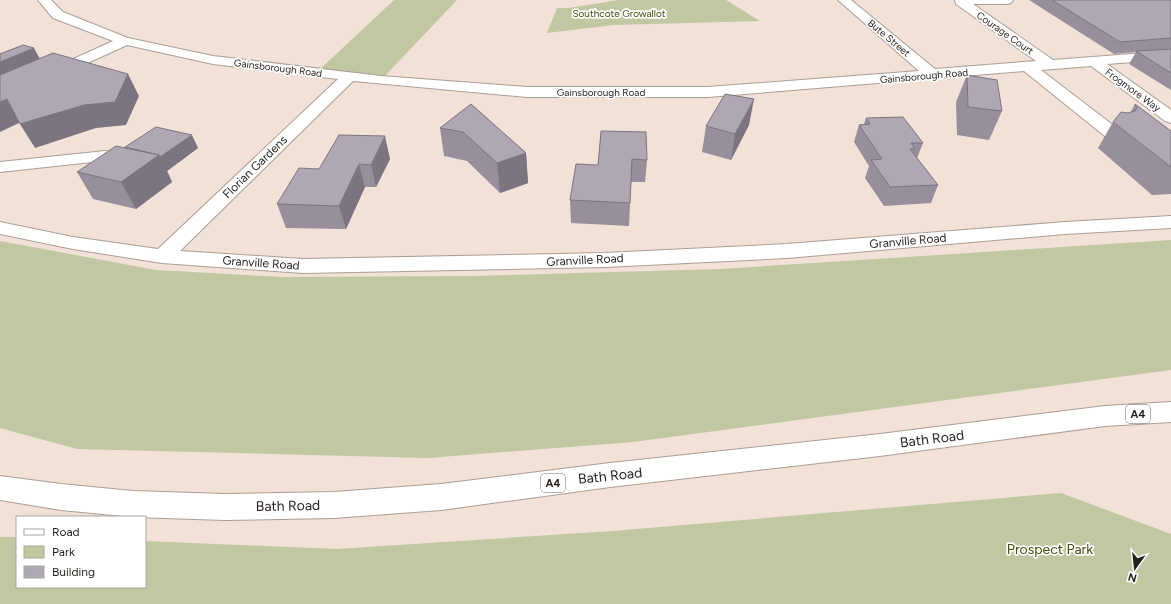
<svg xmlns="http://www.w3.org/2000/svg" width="1171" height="604" viewBox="0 0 1171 604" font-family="Figtree,sans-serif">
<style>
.green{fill:#c0c7a1}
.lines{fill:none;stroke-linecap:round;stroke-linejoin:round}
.minor-casing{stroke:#ac9d93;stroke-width:2}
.major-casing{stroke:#ac9d93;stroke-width:2}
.minor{fill:#fff;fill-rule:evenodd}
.major{fill:#fff;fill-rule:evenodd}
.wall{fill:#97909c}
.shaded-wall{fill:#7b757f}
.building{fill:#b0a7b5;stroke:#7b757f}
.labels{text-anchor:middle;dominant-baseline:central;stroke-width:3.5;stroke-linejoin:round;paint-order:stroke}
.far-park-label{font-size:10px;fill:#454c0c;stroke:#fff}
.far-street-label{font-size:10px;fill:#251f1b;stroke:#fff}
.shield{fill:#fff;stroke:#66625f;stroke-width:1}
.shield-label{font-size:11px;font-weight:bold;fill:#251f1b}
.street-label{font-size:12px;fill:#251f1b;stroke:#fff}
.near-street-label{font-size:14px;fill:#251f1b;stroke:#fff}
.near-park-label{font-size:14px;fill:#454c0c;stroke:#fff}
</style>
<rect width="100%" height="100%" fill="#f1e1d7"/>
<path class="green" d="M394,0H457L381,80L317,72Z
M619,0H726L760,21L614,25L547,33L557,8H569Z
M1171,240V370L633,442L428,458L77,449L0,428V241L156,270L282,277L473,276L721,269Z
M1061,493L1171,534V604H0V537H17V587H145V541L337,549L613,531Z"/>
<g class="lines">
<defs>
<path id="minor" d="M38,0H51L63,12L128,38L213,56L381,76L527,87H708L919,71L838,0H851L935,69L1036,61L956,4L955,0H1013L1011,3L1007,4H973L1053,60L1171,51V59L1107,64L1171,110V123L1165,121L1091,66L1041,70L1118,129L1120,133L1118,137L1112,138L1106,137L1024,71L708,97H527L353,81L180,251L303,259L605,253L787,244L1065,222L1171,216V228L1065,234L787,258L605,267L303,273L162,263L73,249L0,234V222L73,237L158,249L338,79L213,64L127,45L0,103V92L113,41L53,18Z
M105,151L111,152L114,156L111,160L0,172V162Z"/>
<path id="major" d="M1171,402V422L1105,426L880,456L610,487L441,510L334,518L225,520L133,517L61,510L0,500V476L61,484L133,491L225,494L334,492L441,484L610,463L880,434L1105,406Z"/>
</defs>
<use href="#minor" class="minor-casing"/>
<use href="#major" class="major-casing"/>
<use href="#minor" class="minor"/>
<use href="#major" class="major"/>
</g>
<path class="wall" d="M1029,0H1170L1171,1V90L1129,64L1136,52L1114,54Z
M967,75L1002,111L989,140L957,135L956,102Z
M471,104L526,153L528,183L500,193L467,161L444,156L440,128Z
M1135,104L1171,131V194L1152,195L1098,148L1113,122L1128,113H1130Z
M866,118L923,143L917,158L938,185L931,203L884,206L865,178L869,166L854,142L859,125L864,124Z
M749,125L731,160L702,152L706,126Z
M601,131L647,160L645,182H631L629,226L571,223L570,200L598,165Z
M125,147L198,148L167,171L172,182L136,209L93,199L77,172Z
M390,159L376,187H365L346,229L286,228L277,204L319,169Z"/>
<path class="shaded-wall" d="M34,48L46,70L0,90V62Z
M128,74L139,96L126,125L96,128L35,148L20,124Z
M7,99L21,122L0,132V102Z
M754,99L749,125L731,160L735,134Z
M192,135L198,148L167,171L172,182L136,209L121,182L159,155Z
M385,136L390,159L376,187L371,165Z
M526,153L528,183L500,193L497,163Z
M359,164L365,187L346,229L339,206Z"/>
<path class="building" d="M1052,0H1170L1171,1V38L1120,42Z
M23,45L34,48L0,62V54Z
M1171,49V73L1136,51Z
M53,53L128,74L115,102L84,105L20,124L7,99L0,102V75Z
M967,75L997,80L1002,111L968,107Z
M725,94L754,99L735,134L706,126Z
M471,104L526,153L497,163L463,132L440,128Z
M1135,104L1171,131V167L1113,122L1121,112L1128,113L1135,111L1137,108Z
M903,117L923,143H911L915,149H910L938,185L890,187L871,160L882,159L859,125L870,124L866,118Z
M156,127L192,135L160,157L159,155L125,147Z
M601,131L646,132L647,160L632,159L630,203L570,200L576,164L598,165Z
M339,135L385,136L371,165L359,164L339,206L277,204L299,168L319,169Z
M116,146L159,155L121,182L77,172Z"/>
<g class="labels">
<g class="far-park-label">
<text x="619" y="13">Southcote Growallot</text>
</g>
<g class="far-street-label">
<text transform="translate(1005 33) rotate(35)">Courage Court</text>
<text transform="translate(889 38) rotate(40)">Bute Street</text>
<text transform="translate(278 68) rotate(7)">Gainsborough Road</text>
<text transform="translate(924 76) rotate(-5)">Gainsborough Road</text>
<text transform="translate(1133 90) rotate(36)">Frogmore Way</text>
<text x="601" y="92">Gainsborough Road</text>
</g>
<g class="shield">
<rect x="1126" y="405" width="24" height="18" rx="3"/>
<rect x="541" y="474" width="24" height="18" rx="3"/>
</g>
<g class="shield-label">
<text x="1138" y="414">A4</text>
<text x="553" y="483">A4</text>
</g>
<g class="street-label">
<text transform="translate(255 167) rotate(-44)">Florian Gardens</text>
<text transform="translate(908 241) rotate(-5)">Granville Road</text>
<text transform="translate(585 260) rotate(-3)">Granville Road</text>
<text transform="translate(261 263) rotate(4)">Granville Road</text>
</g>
<g class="near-street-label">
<text transform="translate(932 439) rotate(-7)">Bath Road</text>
<text transform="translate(610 476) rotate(-6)">Bath Road</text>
<text transform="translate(288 506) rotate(-1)">Bath Road</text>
</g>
<g class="near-park-label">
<text x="1050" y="549">Prospect Park</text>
</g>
</g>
<rect x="16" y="516" width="130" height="72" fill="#ffffff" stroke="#a8a5a4"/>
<rect x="24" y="529" width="20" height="6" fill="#ffffff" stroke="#a8a5a4"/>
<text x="52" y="536" font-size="12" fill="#251f1b">Road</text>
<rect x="24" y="546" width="20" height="12" fill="#c0c7a1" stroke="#a8a5a4"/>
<text x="52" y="556" font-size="12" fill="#251f1b">Park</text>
<rect x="24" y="566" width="20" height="12" fill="#b0a7b5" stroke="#a8a5a4"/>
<text x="52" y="576" font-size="12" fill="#251f1b">Building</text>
<g transform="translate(1135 568) rotate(195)" stroke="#ffffff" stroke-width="3" paint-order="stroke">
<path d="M0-3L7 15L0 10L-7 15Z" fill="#251f1b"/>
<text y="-6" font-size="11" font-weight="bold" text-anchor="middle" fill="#251f1b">N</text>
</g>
</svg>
